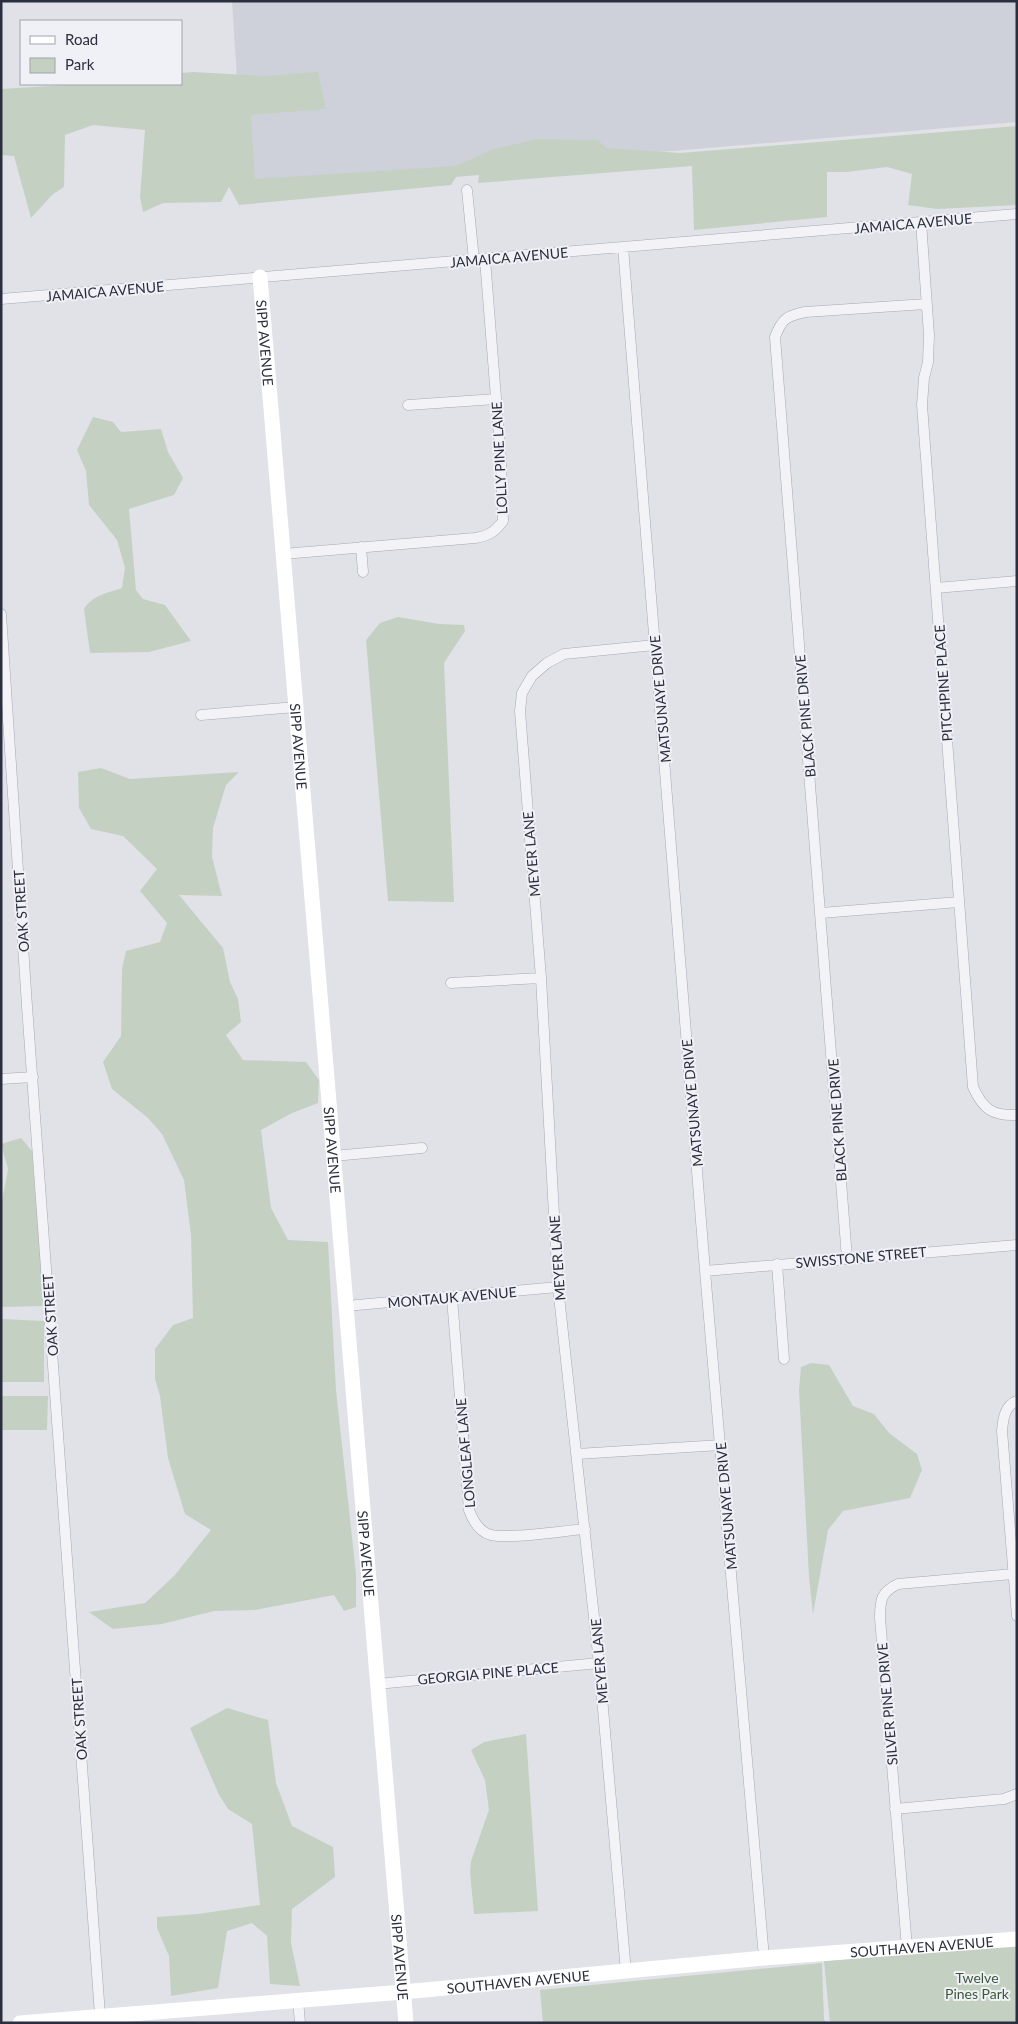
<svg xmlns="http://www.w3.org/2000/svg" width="1018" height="2024" viewBox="0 0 1018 2024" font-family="Lato,sans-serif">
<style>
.built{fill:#cfd1da}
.green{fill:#c4d1c2}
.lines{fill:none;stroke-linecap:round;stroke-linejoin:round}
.street-casing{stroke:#a6a8b2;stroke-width:11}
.street{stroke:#f3f3f7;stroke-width:10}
.secondary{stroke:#fff;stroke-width:15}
.labels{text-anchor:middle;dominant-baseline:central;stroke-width:4;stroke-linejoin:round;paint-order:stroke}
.street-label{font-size:14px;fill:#2a2e3e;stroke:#f0f1f6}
.park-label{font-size:14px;fill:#3a5939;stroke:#f0f1f6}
</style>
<rect width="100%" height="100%" fill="#e0e2e8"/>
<path class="built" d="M232,1H1017V122L244,187Z"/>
<path class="green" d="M193,72L263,76L318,72L326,109L251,115L255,179L456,166L494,149L537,139L598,140L606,148L680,153L1017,126V205L937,209L908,205L912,174L887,167L846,172H827V217L694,230L692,166L478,183L479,175L456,177L451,185L239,205L229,187L221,202L163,203L143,212L140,197L145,130L93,125L65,135L64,187L52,195L31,218L14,156L1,155V89L82,84H181V73Z
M93,417L113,422L121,432L161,429L168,452L183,478L174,495L129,509L136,590L143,599L165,605L191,641L149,652L90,653L84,609C93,595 107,593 122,588L125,568L117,540L89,505L86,471L77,450Z
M398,617L439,624L464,625L465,631L444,663L454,902L388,901L366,640L380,623Z
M101,768L130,779L239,772L226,785L213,828L212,857L222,896L179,895L223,948L230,982L238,999L241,1022L226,1035L243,1060L306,1062L319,1080L318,1103L292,1113L261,1130L271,1208L288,1240L328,1242L336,1390L356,1574V1607L344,1611L334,1595L255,1610L214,1611L162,1624L113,1629L89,1612L145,1603L174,1576L211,1530L185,1514L168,1458L160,1396L155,1379V1349L173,1325L193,1318L191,1235L184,1180L162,1134L148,1118L112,1089L103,1062L121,1036L122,969L126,951L160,942L167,923L140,891L157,869L123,836L91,829L79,808L78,772Z
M21,1138L32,1151L44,1306L1,1307V1207L8,1169L1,1144Z
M1,1319L44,1321V1382H1Z
M811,1363L829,1365L853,1406L874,1414L889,1433L917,1454L922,1470L910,1498L843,1511L828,1530L813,1614L809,1577L799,1390L801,1367Z
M1,1396H48L47,1430H1Z
M227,1708L268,1720L276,1783L292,1826L333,1847L335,1877L292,1909L291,1943L300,1986L270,1984L267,1936L252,1923L227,1931L218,1988L171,1996L169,1956L157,1928V1917L198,1914L260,1905L252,1824L228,1809L219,1795L190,1728Z
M526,1734L538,1911L474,1914L470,1872L471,1861L489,1810L485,1780L471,1750L484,1742Z
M1017,1943V2023H830L824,1961Z
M822,1963L824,2020L827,2023H543L540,1990Z"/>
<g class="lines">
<defs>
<path id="street" d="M467,190L474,260
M921,222L929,335L928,362L924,378L922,405L973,1087C983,1109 992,1116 1017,1115
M623,247L705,1271L764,1958
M1,299L1017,214
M408,405L496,399
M361,547L363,572
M283,554L475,538C488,536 495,532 503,521L501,461L485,259
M936,588L1017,581
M1,614L27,1006L100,2015
M201,715L296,707
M821,913L959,902
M451,983L541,978
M1,1079L33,1077
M333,1156L422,1148
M847,1258L775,337C782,319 786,316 805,312L926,304
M777,1264L784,1359
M705,1271L1017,1245
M452,1298L469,1510C473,1521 479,1532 491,1535C513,1539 561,1531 585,1529
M346,1306L558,1287
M1017,1401C1004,1406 1003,1420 1002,1431L1017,1616
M577,1454L721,1445
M377,1684L599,1663
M895,1809L1004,1799L1017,1794
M907,1948L880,1618C880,1600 881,1592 898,1584L1013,1574
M626,1972L599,1663L558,1287L541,978L520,711L522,693L532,676L547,663L564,654L655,645
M298,2000L300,2023"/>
</defs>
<use href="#street" class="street-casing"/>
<use href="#street" class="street"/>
<g class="secondary">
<path id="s1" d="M260,277L406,2023"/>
<path id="s2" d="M20,2023L403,1992L764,1958L1017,1939"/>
</g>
</g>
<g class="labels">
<g class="street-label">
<text transform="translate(913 223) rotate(-5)">JAMAICA AVENUE</text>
<text transform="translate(509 257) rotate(-5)">JAMAICA AVENUE</text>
<text transform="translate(105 291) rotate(-5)">JAMAICA AVENUE</text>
<text stroke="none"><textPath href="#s1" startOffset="66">SIPP AVENUE</textPath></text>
<text transform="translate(499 458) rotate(-93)">LOLLY PINE LANE</text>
<text transform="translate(943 683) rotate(-94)">PITCHPINE PLACE</text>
<text transform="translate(660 699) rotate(-95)">MATSUNAYE DRIVE</text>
<text transform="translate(805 716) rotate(-95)">BLACK PINE DRIVE</text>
<text stroke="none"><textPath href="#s1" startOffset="471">SIPP AVENUE</textPath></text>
<text transform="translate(531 854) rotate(-95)">MEYER LANE</text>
<text transform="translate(21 911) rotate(-94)">OAK STREET</text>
<text transform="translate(692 1103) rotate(-95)">MATSUNAYE DRIVE</text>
<text transform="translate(837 1120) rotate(-94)">BLACK PINE DRIVE</text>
<text stroke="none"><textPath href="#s1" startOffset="876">SIPP AVENUE</textPath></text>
<text transform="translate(861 1257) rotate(-5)">SWISSTONE STREET</text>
<text transform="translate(557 1258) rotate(-94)">MEYER LANE</text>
<text transform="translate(452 1297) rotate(-5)">MONTAUK AVENUE</text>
<text transform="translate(50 1315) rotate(-94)">OAK STREET</text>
<text transform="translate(465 1453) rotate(-95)">LONGLEAF LANE</text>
<text transform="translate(726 1506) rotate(-95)">MATSUNAYE DRIVE</text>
<text stroke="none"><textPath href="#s1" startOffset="1281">SIPP AVENUE</textPath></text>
<text transform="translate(599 1661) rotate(-95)">MEYER LANE</text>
<text transform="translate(488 1673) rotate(-5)">GEORGIA PINE PLACE</text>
<text transform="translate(887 1704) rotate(-95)">SILVER PINE DRIVE</text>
<text transform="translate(79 1719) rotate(-94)">OAK STREET</text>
<text stroke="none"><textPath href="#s2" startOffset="905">SOUTHAVEN AVENUE</textPath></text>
<text stroke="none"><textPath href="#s1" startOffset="1686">SIPP AVENUE</textPath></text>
<text stroke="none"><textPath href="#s2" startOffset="500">SOUTHAVEN AVENUE</textPath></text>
</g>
<g class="park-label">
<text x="977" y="1977">Twelve<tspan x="977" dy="16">Pines Park</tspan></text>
</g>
</g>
<rect width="1018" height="2024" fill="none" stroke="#2a2e3e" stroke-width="5"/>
<rect x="20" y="20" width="162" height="65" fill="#f0f1f6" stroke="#a1a3ac"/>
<rect x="30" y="36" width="25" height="8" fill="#ffffff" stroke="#a1a3ac"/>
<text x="65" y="45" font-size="15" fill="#2a2e3e">Road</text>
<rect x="30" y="58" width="25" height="15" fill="#c4d1c2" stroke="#a1a3ac"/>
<text x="65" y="70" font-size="15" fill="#2a2e3e">Park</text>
</svg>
